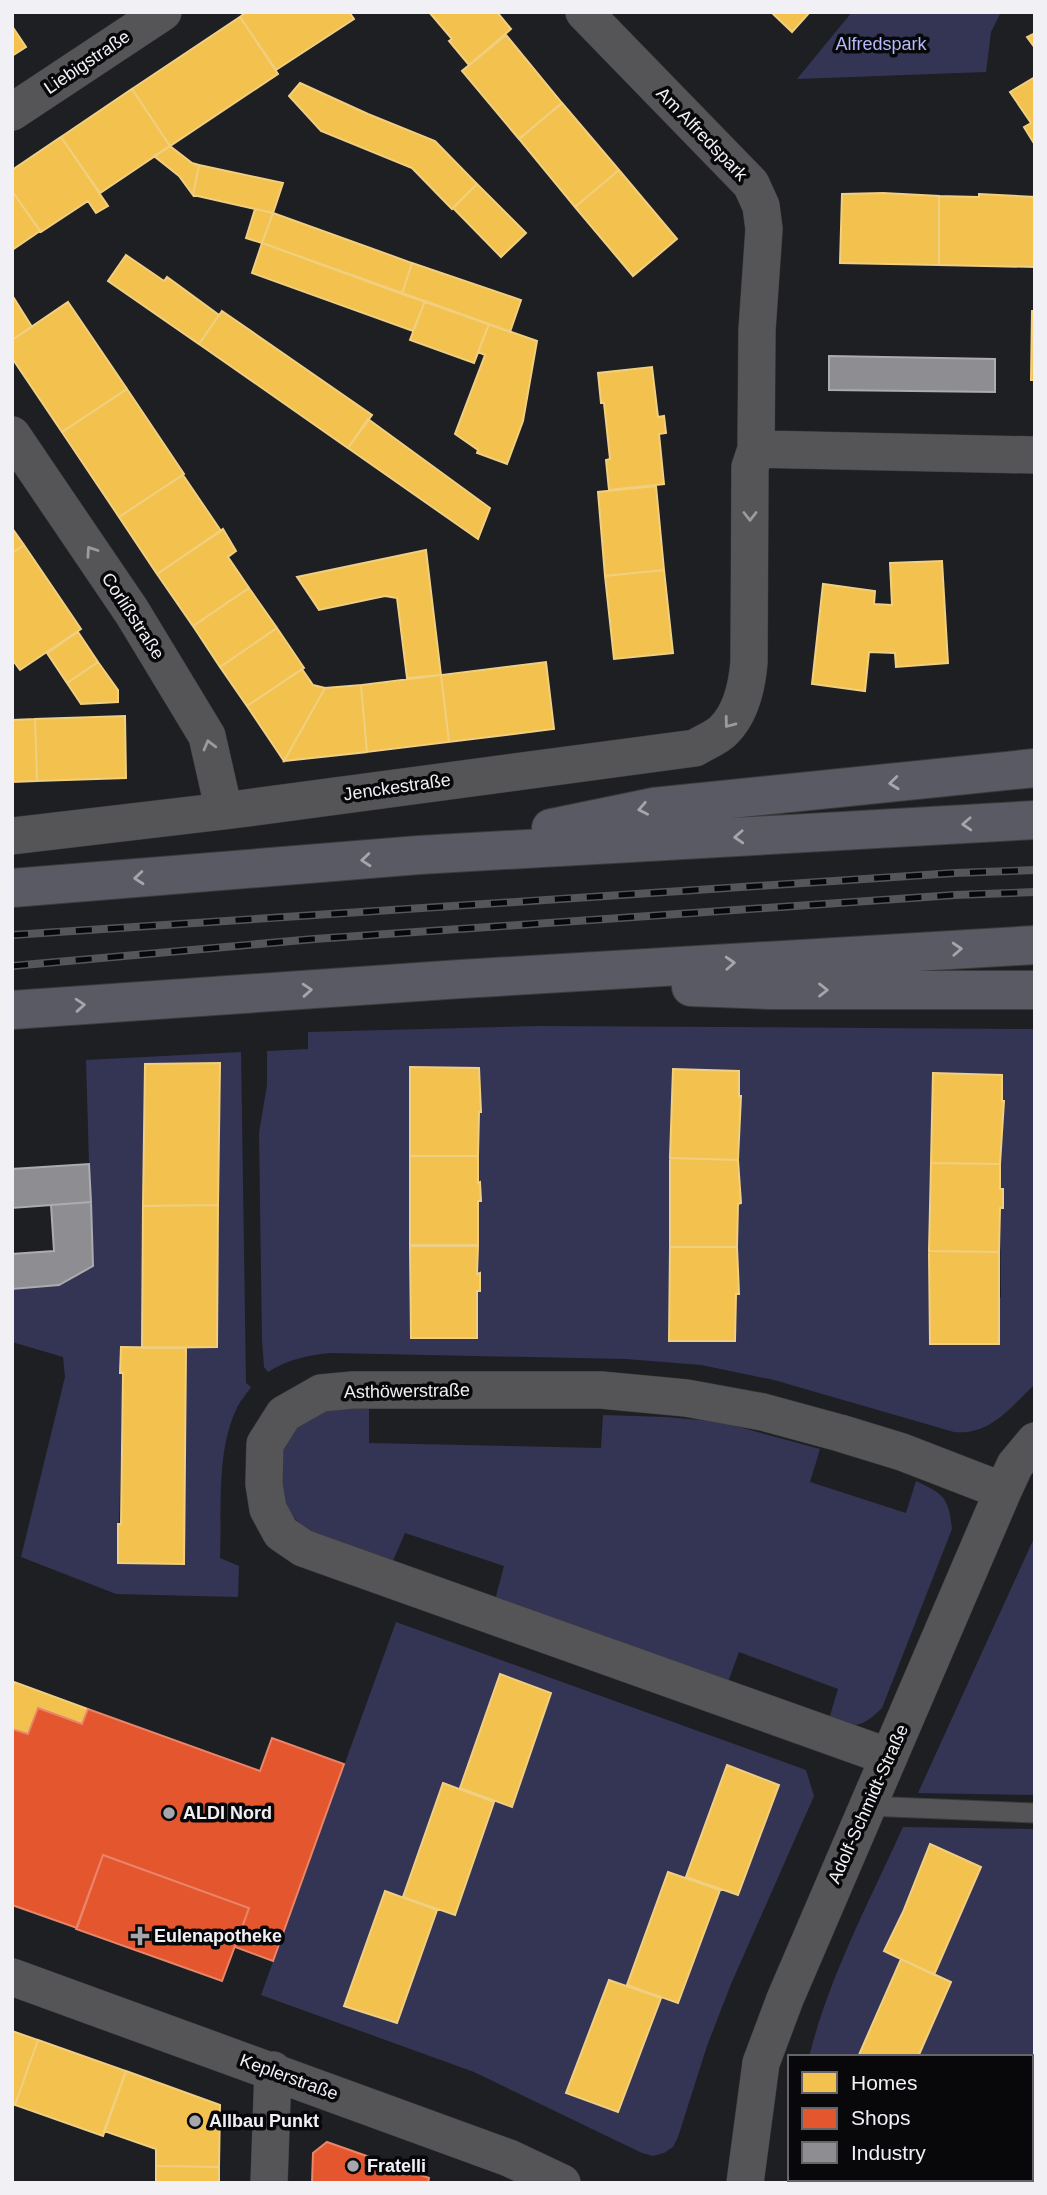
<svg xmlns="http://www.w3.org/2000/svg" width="1047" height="2195" viewBox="0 0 1047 2195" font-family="Arial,sans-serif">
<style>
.green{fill:#343554;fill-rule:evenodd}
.homes{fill:#f2c14e;stroke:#f1cf80;stroke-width:2}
.shops{fill:#e4572e;stroke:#e8856a;stroke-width:2}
.industry{fill:#8d8d92;stroke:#ababb0;stroke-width:2}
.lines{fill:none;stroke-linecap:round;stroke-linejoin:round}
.service-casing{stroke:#3b3b3e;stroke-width:21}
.minor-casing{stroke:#3b3b3e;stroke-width:38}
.motorway-casing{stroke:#3b3b3e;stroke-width:40}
.service{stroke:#555557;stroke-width:19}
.minor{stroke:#555557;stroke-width:37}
.motorway{stroke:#5a5a64;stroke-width:38}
.rail-casing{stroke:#555659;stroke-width:8}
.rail{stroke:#08080b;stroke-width:5;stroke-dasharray:16;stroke-linecap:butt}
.oneway{stroke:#9b9b9e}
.oneway2{stroke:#a5a5ac}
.poi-dot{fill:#a6a7ac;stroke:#08080b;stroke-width:2.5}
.labels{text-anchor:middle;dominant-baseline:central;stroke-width:7;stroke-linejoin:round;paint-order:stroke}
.park-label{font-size:18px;fill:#b5bafe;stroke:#08080b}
.street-label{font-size:18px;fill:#f0f0f5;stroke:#08080b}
.poi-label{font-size:18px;font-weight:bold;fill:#f0f0f5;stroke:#08080b;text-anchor:start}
</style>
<rect width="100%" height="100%" fill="#1e1f23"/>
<path class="green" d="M852,12H1001L991,32L986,72L797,79Z
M539,1026L1035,1029V1384C1011,1407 990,1436 954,1432L774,1380L701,1365L626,1359L332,1353C308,1355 289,1359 268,1372L264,1367L262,1340L259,1133L267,1085V1051L308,1049V1032ZM411,1067L479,1068L481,1112H479L478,1183H480V1201ZM673,1069L739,1071V1096L741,1097L738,1185H741V1203L738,1204L737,1276H739V1294H736L735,1341L669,1340ZM934,1073L1002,1075V1101H1004V1118H1001L1000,1189H1003L1002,1208H1000L1001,1297L999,1298L998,1344L930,1343L929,1251ZM410,1246H478L477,1274H480V1291H477V1338Z
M241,1052L246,1383L251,1387C246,1395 239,1402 236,1410C216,1452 222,1513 220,1558L239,1566L238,1597L116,1594L21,1557L65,1377L63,1357L12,1342V1289L59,1285L92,1266L86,1060ZM220,1064L217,1347L186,1348L184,1564L118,1563L123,1373L120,1372L121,1348H142L145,1065Z
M369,1408V1443L601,1448L603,1415L666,1417L721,1422L820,1449L810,1482L906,1513L916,1481C944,1494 949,1498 952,1529L882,1708C863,1727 854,1729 829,1719L838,1689L739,1652L728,1682L495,1600L504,1566L405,1533L392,1563L308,1532L289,1512L278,1490V1467L284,1444L298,1427L314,1413L336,1409Z
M1035,1536V1795L918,1793Z
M396,1622L806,1770L814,1796L731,1984L707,2046L678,2137L673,2147L664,2153L653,2156L642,2153L474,2072L261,1995ZM500,1675L551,1693L512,1807L485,1715ZM727,1766L779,1785L738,1895L686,1877ZM443,1784L494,1802L455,1915L403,1896ZM720,1890L678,2003L628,1985ZM385,1892L437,1910L397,2023L345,2006ZM609,1980L661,1998L618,2112L593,2021Z
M903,1827L1035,1829V2183H883L885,2179H1031V2057H918L934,1975L980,1867L930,1845L903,1912L884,1950L901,1959L858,2057H809C829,1977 869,1902 903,1827Z"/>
<path class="homes" d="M246,12H349L354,19L276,70L240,17Z
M429,12H497L511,29L469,65L449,41L452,39Z
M771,12H810L792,32Z
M240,17L278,74L170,146L132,89Z
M12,26L26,47L12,56Z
M1035,33V48L1027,37Z
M506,35L562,103L519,139L462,71Z
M1035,77V145L1024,127L1031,123L1010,92Z
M300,83L368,114L435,141L477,184L452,209L412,168L321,131L289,96Z
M132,89L170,146L100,193L61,137Z
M562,103L619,170L575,207L519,139Z
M61,137L108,206L96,213L88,201L41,232L12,191V170Z
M170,146L192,163L199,165L193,195L179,176L154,156Z
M199,165L283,183L273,213L193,195Z
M619,170L677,239L633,276L575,207Z
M477,184L526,233L501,257L453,208Z
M12,191L40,231L12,250Z
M883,193L939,196V265L840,263L842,194Z
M979,194L1035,197V267L939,265V196L979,197Z
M255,209L273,213L262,243L246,238Z
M273,213L412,263L402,294L262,243Z
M262,243L425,301L413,331L252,273Z
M126,255L164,281L167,277L219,315L199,344L108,281Z
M412,263L521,300L510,332L402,294Z
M12,295L32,327L12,340Z
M425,301L489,324L474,363L410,340Z
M68,302L127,389L62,432L12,358V340Z
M222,311L372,415L348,448L199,344Z
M1032,311H1035V380H1031Z
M489,324L537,341L523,421L507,464L477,453L478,450L455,434L485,355L478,352Z
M652,367L658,417L664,416L666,433L659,434L664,484L609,490L606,460L610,459L604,403H601L598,373Z
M127,389L184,474L119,517L62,432Z
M368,419L490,508L478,539L348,448Z
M183,475L221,531L157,574L119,517Z
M656,486L664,570L605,576L598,492Z
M12,528L24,545L12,553Z
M223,529L236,551L228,557L249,588L193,626L157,574Z
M24,545L81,629L20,670L12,659V553Z
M426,550L441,675L407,678L397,598L385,596L319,610L297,577Z
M942,561L948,663L896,667L895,653L869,652L865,691L812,684L823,584L875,591L874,604L892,605L890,563Z
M664,570L673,653L614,659L605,576Z
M249,588L277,628L220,667L193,626Z
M277,628L304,668L247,706L220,667Z
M78,632L98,662L67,683L47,653Z
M98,662L118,690V702L81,704L67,683Z
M546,662L554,729L449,742L441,675Z
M302,669L313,685L325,688L284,761L247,706Z
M441,675L449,742L367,752L361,685Z
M361,685L367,752L284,761L325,688Z
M125,716L126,778L37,781L35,719Z
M35,719L37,781L12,782V720Z
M220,1063L218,1205L143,1206L145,1064Z
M410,1067L479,1068L481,1112H479L478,1156H410Z
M673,1069L739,1071V1096H741L738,1160L670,1158Z
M933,1073L1002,1075V1101H1004L1000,1164L931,1163Z
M410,1156H478V1183L480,1182L481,1201H478V1245H410Z
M670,1158L738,1160L741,1203L738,1204L737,1247H670Z
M931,1163L1000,1164V1189H1003V1208H1000L999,1252L929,1251Z
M218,1205L217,1347L142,1348L143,1206Z
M410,1246H478L477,1274L480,1273V1291H477V1338H411Z
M670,1247H737L739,1294H736L735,1341H669Z
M929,1251L999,1252V1344H930Z
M121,1347L186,1348L184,1564L118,1563V1524H121L123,1373H120Z
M500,1674L551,1693L512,1807L460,1788Z
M14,1682L88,1709L82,1724L38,1708L28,1734L12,1729V1688Z
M727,1765L779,1785L738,1895L686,1877Z
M443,1783L494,1802L455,1915L403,1897Z
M930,1844L981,1867L934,1975L884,1951L903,1912Z
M668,1872L720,1890L678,2003L627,1985Z
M385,1891L437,1910L397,2023L344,2006Z
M901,1959L951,1982L918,2057H858Z
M609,1980L661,1998L618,2112L566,2093Z
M12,2031L38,2040L15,2105L12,2104Z
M38,2040L126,2071L103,2136L15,2105Z
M126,2071L220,2105L219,2167L156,2166V2149L104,2131Z
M156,2166L219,2167V2183H156Z
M823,2179H885L883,2183H821Z"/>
<path class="shops" d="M38,1708L82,1724L88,1709L260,1771L272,1738L344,1764L273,1961L235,1947L249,1908L103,1855L77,1928L12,1905V1729L28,1734Z
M103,1855L249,1908L222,1981L76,1929Z
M327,2142L429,2178L428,2183H312L313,2153Z"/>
<path class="industry" d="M829,356L995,359V392L829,390Z
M89,1164L91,1202L12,1208V1169Z
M91,1202L93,1266L59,1285L12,1289V1254L54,1251L51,1205Z"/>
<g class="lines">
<defs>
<path id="service" d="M867,1806L1035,1813"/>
<path id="minor" d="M12,112L163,12
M12,435L132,612L207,736L224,811
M756,449L1035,455
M12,836L224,811L695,748C704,742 717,738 724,730C741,713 747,686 749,662L750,467L756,449L757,330L764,229L761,206L751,184L584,12
M889,1757L303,1548L281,1533L268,1509L264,1484L265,1444L284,1414L321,1393L353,1390H601L686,1398L763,1412L840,1433L902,1452L1003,1491
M12,1977L509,2158L562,2183
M269,2183L273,2070
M745,2183L761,2063L785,1999L1003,1491L1015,1465L1035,1441"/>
<path id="motorway" d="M551,828L653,807L1035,768
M12,888L419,855L1035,820
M691,987L771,990H1035
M12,1010L461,979L1035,945"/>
</defs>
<use href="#service" class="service-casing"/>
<use href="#minor" class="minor-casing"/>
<use href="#motorway" class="motorway-casing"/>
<use href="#service" class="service"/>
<use href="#minor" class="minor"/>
<use href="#motorway" class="motorway"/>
<defs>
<path id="rail" d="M12,935L955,873L1035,870
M12,966L314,939L955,895L1035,892"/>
</defs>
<use href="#rail" class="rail-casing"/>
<use href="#rail" class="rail"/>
</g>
<defs><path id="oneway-chevron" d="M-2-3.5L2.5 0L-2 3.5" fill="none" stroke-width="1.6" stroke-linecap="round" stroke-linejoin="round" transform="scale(1.75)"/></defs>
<g class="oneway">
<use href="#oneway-chevron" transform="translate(750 516) rotate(90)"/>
<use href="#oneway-chevron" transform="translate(91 551) rotate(-124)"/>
<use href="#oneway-chevron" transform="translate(729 723) rotate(127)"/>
<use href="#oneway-chevron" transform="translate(209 745) rotate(-105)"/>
</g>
<g class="oneway2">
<use href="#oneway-chevron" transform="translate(894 783) rotate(174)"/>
<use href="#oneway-chevron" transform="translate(643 809) rotate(169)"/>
<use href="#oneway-chevron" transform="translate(967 824) rotate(177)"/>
<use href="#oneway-chevron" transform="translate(739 837) rotate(177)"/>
<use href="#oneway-chevron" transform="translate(366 860) rotate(175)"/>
<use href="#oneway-chevron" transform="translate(139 878) rotate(175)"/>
<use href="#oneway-chevron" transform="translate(957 949) rotate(-3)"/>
<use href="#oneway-chevron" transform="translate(730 963) rotate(-3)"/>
<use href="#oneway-chevron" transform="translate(307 990) rotate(-4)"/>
<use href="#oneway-chevron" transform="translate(823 990)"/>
<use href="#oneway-chevron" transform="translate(80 1005) rotate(-4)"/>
</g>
<g class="poi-dot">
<circle cx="169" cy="1813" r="7"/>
<path d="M136.5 1925.5h7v7h7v7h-7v7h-7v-7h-7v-7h7z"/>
<circle cx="195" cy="2121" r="7"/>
<circle cx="353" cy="2166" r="7"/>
</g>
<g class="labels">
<g class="park-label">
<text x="881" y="44">Alfredspark</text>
</g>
<g class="street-label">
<text transform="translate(87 62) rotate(-34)">Liebigstraße</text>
<text transform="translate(702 134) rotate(46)">Am Alfredspark</text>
<text transform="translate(133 616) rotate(57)">Corlißstraße</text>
<text transform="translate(397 787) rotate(-8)">Jenckestraße</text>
<text transform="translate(407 1391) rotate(-1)">Asthöwerstraße</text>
<text transform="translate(868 1804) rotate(-66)">Adolf-Schmidt-Straße</text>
<text transform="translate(289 2077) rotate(20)">Keplerstraße</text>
</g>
<g class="poi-label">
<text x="183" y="1813">ALDI Nord</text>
<text x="154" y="1936">Eulenapotheke</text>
<text x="209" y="2121">Allbau Punkt</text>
<text x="367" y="2166">Fratelli</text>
</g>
</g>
<rect width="1047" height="2195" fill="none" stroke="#f0f0f5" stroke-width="28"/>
<rect x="788" y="2055" width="245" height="126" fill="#08080b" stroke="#656569" stroke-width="2"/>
<rect x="802" y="2072" width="35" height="21" fill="#f2c14e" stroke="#656569" stroke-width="2"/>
<text x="851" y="2090" font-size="21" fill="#f0f0f5">Homes</text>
<rect x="802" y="2108" width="35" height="21" fill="#e4572e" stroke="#656569" stroke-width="2"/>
<text x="851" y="2125" font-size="21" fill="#f0f0f5">Shops</text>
<rect x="802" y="2142" width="35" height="21" fill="#8d8d92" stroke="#656569" stroke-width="2"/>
<text x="851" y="2160" font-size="21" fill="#f0f0f5">Industry</text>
</svg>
